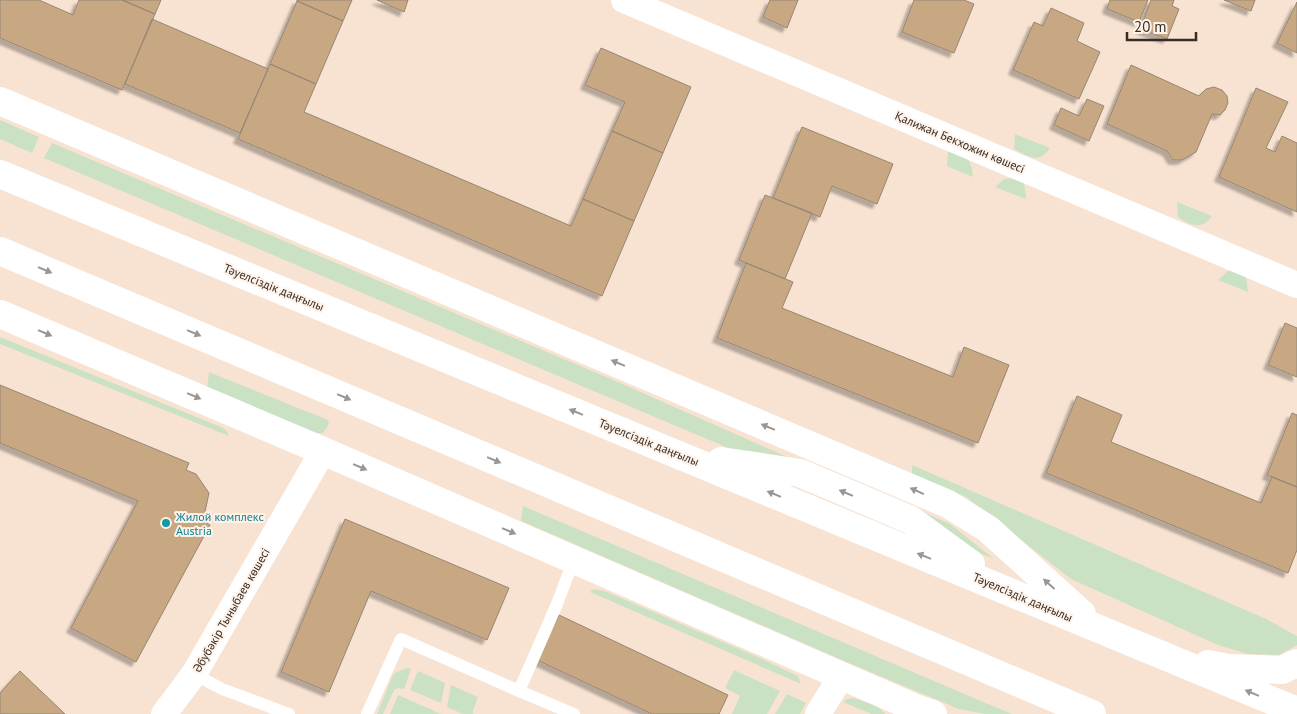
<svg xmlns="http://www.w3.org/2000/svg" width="1297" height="714" viewBox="0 0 1297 714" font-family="'PT Sans',sans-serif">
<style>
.green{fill:#cae1c3}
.building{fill:#c8a883;stroke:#968674;filter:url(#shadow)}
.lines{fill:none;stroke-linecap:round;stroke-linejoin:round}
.lane{stroke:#fff;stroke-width:12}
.street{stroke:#fff;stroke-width:26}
.secondary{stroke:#fff;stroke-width:28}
.oneway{fill:#9a9693}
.culture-dot{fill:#0f9aa8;stroke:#fff2e8;stroke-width:2}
.labels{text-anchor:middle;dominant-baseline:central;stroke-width:4;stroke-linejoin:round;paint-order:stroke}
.street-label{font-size:12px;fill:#352d27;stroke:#fff2e8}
.culture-label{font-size:12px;fill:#0d838f;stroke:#fff2e8;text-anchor:start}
</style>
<defs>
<filter id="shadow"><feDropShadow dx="-4.5" dy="4.5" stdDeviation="1" flood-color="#0004"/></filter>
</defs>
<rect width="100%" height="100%" fill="#f8e3d2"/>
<path class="green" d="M0,120L39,137L32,153L0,139Z
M1015,134L1050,148C1039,165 1028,156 1014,149Z
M52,143L618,382L812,468L747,456L44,158Z
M948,150C966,158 971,155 973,177L947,166Z
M1016,178L1024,182L1026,199L995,187L1004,179Z
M1177,202L1212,216C1203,230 1190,226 1178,217Z
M1234,270L1246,276L1248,292L1218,280L1228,271Z
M0,337L221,427L226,430L229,436L0,344Z
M209,372L328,420L329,424L323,433H309L207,389Z
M912,465L1266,619L1297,636V645L1279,655L1248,654L1218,645L1071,579L966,497L912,474Z
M523,506L988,704L1012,714H985L959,709L849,663L521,521Z
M909,506L950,524L994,559L961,545Z
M594,589L607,592L760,658L798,676L801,684L590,592Z
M407,668L411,669L404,689L398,688L394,690L383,714H377L393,675L397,672Z
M734,670L780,691L767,714H732L740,696L725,688Z
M418,671L445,683L441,703L410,690Z
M451,685L478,697L472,713L474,714H463L447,707Z
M787,694L806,703L800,714H775Z
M398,695L441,714H390Z
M854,698C863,702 880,705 885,714H872L843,702L847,699Z"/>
<path class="building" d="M0,0H39L73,15L79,0H122L155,14L122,90L0,38Z
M122,0H161L155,14Z
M297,0H352L343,21L297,1Z
M377,0H408L404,12Z
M770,0H798L787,28L763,17Z
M914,0H964L974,4L954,53L902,32Z
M1110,0H1148L1139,22L1107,9Z
M1151,0H1174L1172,6L1179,9L1167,39L1140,29Z
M1224,0H1255L1251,11Z
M297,1L343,21L316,84L270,64Z
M1297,2V53L1277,43Z
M1051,8L1084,23L1077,41L1100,52L1079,99L1013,70L1034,22L1043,26Z
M152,19L268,69L240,133L125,84Z
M601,48L691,87L663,153L612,131L625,102L585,85Z
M270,64L316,84L304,112L571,226L583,199L634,221L602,296L238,139Z
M1131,65L1199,96L1206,89L1214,87L1222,90L1227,96L1228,103L1225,110L1220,115L1212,114L1196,152L1182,160H1173L1167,151L1107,124Z
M1256,88L1288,102L1266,148L1275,152L1282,136L1297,143V212L1219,177Z
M1087,99L1104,106L1089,141L1054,125L1061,108L1079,116Z
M802,127L893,164L877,204L832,186L820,217L773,198Z
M612,131L663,153L634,221L583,199Z
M765,195L812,213L785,279L739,260Z
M746,263L793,282L782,308L953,377L964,347L1009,365L978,443L717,338Z
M1285,323L1297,328V377L1268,365Z
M0,385L189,463L186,470L196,474L209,493L203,521L210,525L136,662L71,628L138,501L0,443Z
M1077,396L1122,415L1111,442L1261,503L1272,477L1297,487V550L1288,573L1046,473Z
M1292,413L1297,415V487L1267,475Z
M345,519L509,588L487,640L371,591L329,692L281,672Z
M559,615L728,695L719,714H652L537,660Z
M20,671L65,714H0V693Z"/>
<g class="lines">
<path class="lane" d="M194,674L222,689L289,714
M367,714L401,639L519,691
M574,714L519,691L557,604L574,559"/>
<path class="street" d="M624,0L1297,285
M164,714L194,674L323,451
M818,714L842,675"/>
<path class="secondary" d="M0,101L948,504L988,529L1082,614
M0,174L1297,711
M0,251L1092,714
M0,314L323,451L918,709L933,714
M721,461L800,473L911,520L971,564
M1208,664L1228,668L1282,670L1297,663"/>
</g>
<defs><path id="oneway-solid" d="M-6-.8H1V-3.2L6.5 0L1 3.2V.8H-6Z" transform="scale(1.25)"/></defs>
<g class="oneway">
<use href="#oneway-solid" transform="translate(45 270) rotate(23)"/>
<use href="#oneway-solid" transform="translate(45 333) rotate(23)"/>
<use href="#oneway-solid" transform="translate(194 333) rotate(23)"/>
<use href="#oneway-solid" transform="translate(618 363) rotate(-157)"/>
<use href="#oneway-solid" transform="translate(194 396) rotate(23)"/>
<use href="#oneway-solid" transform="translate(344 397) rotate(23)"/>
<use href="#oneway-solid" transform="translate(576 412) rotate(-158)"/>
<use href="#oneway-solid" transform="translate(768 427) rotate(-157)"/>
<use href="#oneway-solid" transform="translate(494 460) rotate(23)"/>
<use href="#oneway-solid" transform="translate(360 467) rotate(23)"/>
<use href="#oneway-solid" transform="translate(917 491) rotate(-156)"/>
<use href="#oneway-solid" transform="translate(846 493) rotate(-157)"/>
<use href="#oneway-solid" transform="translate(774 494) rotate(-158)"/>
<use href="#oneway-solid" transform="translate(509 531) rotate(23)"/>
<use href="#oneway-solid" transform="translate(924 556) rotate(-158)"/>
<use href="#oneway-solid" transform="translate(1049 584) rotate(-138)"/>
<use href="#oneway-solid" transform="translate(1252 693) rotate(-157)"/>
</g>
<circle class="culture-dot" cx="166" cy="523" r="5"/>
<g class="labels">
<g class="street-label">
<text transform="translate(960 142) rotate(23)">Қалижан Бекхожин көшесі</text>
<text transform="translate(274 287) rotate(22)">Тәуелсіздік даңғылы</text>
<text transform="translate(649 442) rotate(22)">Тәуелсіздік даңғылы</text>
<text transform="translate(1023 597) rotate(23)">Тәуелсіздік даңғылы</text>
<text transform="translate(231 610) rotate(-60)">Әбубәкір Тыныбаев көшесі</text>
</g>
<g class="culture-label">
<text x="176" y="516">Жилой комплекс<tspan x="176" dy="14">Austria</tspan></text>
</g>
</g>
<path d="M1127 32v8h69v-8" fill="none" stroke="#352d27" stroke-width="2.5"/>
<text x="1134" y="32" font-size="15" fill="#352d27" stroke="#fff2e8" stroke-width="4" paint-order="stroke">20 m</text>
</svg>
